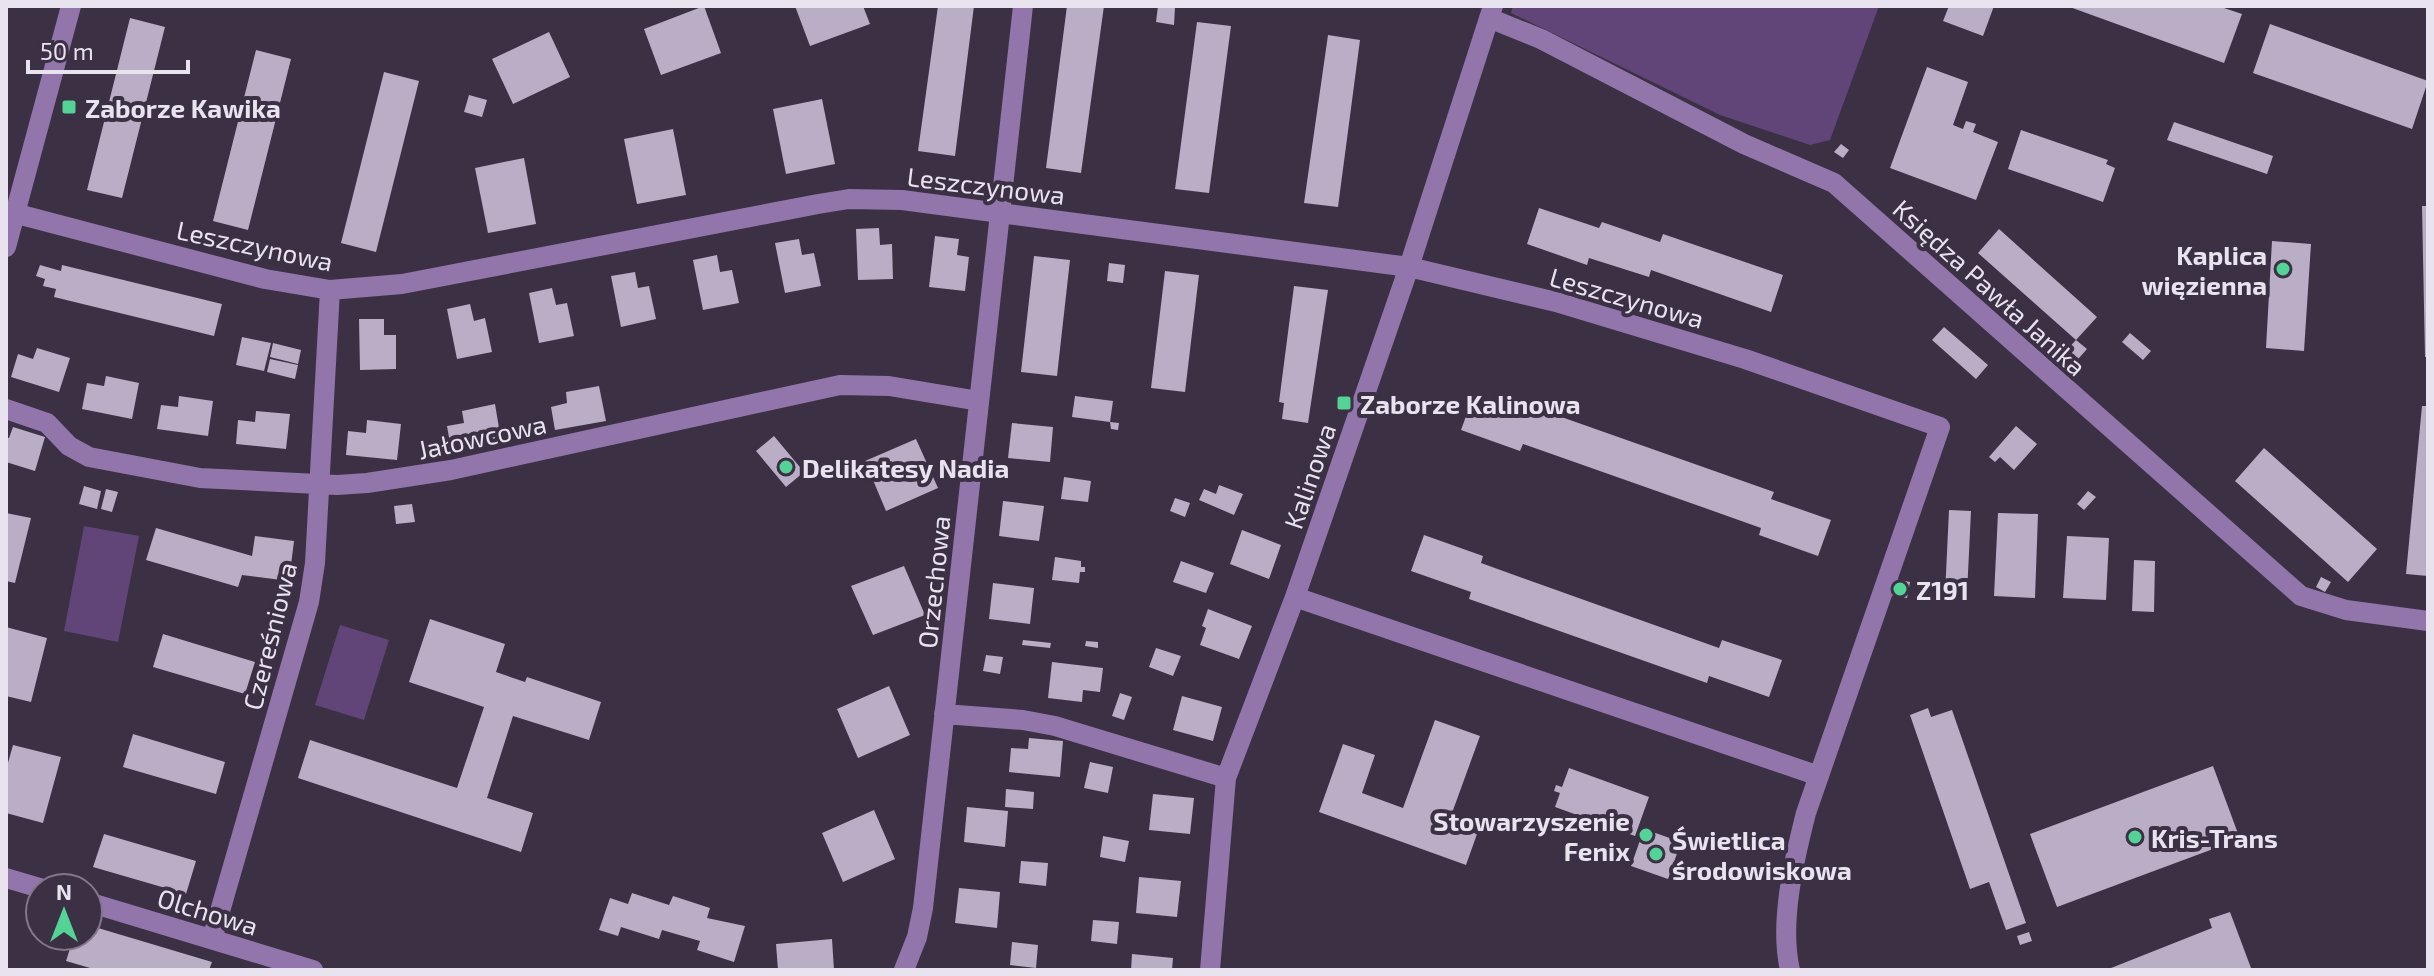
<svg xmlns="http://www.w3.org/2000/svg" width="2434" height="976" viewBox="0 0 2434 976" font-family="'Exo 2',sans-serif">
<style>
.green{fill:#614478}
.building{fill:#baadc6}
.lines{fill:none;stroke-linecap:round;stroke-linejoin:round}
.minor{stroke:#9275aa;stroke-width:20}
.poi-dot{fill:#54d396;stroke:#3b3044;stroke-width:3}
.labels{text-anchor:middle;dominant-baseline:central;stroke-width:8;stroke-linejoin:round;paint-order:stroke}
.poi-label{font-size:26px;font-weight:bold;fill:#e9e3f0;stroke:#3b3044;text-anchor:start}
.street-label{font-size:26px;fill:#e9e3f0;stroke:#3b3044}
</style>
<rect width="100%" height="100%" fill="#3b3044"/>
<path class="green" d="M1513,6H1879L1830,140L1810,145L1720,115L1511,13Z
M84,526L139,536L118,642L64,631Z
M340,625L389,640L364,720L315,705Z"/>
<path class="building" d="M704,6L721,53L661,75L644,29Z
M795,6H863L870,24L810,46Z
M938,6H974L955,156L918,151Z
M1067,6H1104L1081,173L1046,168Z
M1158,6L1175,7L1174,25L1156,22Z
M1949,6H1994L1983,36L1943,21Z
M2067,6H2218L2242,14L2224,63Z
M130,18L165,27L122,198L87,190Z
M1197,22L1231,26L1209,193L1175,189Z
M2270,24L2428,81L2412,129L2253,73Z
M549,32L570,77L513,104L492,59Z
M1328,35L1360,40L1338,207L1304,203Z
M256,50L291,59L248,230L213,221Z
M1927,67L1968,82L1953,125L1963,129L1966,121L1976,124L1973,132L1998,142L1976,200L1890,168Z
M384,72L419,81L376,252L341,243Z
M469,95L487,100L482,117L464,112Z
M822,99L835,164L786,174L773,109Z
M2174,122L2273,156L2267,174L2167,140Z
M673,129L686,195L637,204L624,139Z
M2021,130L2108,160L2106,164L2115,168L2103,202L2008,169Z
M1841,144L1849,150L1843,158L1834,152Z
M524,158L536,224L488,233L475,168Z
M2422,206H2428V357H2425Z
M1539,208L1599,228L1602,222L1660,242L1663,234L1783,275L1771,312L1651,270L1649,277L1589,258L1587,265L1527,244Z
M879,228L880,245L892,244L893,279L858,280L856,229Z
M1999,229L2097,317L2076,340L1978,253Z
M935,236L959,239L957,255L969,257L965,291L929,287Z
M799,239L802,255L814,253L821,286L785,293L775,243Z
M2272,241L2311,244L2304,351L2266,348Z
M717,255L720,272L732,270L739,303L703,310L693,260Z
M1034,256L1070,260L1057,376L1021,372Z
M1109,263L1125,265L1123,283L1107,281Z
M40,265L61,271L62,265L222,304L214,336L54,297L56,289L43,286L45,279L36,276Z
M1165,271L1199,275L1185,392L1151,388Z
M635,272L638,288L649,286L656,319L621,327L611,276Z
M1294,286L1328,290L1308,423L1282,419L1284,403L1279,402Z
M552,288L556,305L567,303L574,336L539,343L529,293Z
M470,304L474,321L485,318L492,352L457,359L447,309Z
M359,319H384V335H396V369L360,370Z
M1944,327L1988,365L1976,379L1932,340Z
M2130,333L2151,351L2143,360L2122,342Z
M242,337L271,343L264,371L236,365Z
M2076,340L2087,349L2072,366L2061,356Z
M273,343L301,350L298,364L270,357Z
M37,348L70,358L59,392L11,377L18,354L33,359Z
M270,359L298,365L295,379L267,372Z
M106,376L139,383L132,419L82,409L87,383L104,386Z
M599,386L606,421L555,430L551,407L567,403L566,392Z
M1474,394L1533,415L1536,408L1774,492L1771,499L1831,520L1818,556L1759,535L1761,528L1702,507L1523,444L1520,451L1461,430Z
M179,396L213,401L208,436L157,429L161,405L178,407Z
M1075,396L1113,401L1110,422L1119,423L1118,430L1111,429L1110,422L1072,417Z
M495,404L501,440L451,449L447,426L464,423L462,411Z
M2422,406H2428V576L2406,574Z
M256,411L290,414L286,449L236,444L238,420L255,422Z
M367,420L401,424L397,460L346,455L348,431L366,433Z
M1012,423L1053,427L1050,462L1008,458Z
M2016,426L2037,444L2014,470L2000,457L1995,462L1989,457Z
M13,427L45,437L35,471L6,462V437L9,438Z
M774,436L804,472L786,487L756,451Z
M916,439L938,488L886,511L865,461Z
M2264,448L2377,549L2348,582L2235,481Z
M1064,477L1091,481L1088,502L1061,499Z
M1219,485L1243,494L1234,515L1199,500L1204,489L1216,494Z
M84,486L101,491L97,509L79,504Z
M106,489L118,492L112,512L101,509Z
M2088,491L2096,497L2084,510L2077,504Z
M1175,498L1190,503L1185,517L1170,511Z
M1003,501L1044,506L1039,541L999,536Z
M412,504L415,522L396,524L394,506Z
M1949,510L1971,511L1967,594H1945Z
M6,513L31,518L15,583L6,581Z
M1998,513L2038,514L2035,598L1994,596Z
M156,528L252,556L255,536L294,541L289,581L242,575L238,587L146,560Z
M1242,530L1281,545L1269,579L1230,564Z
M1424,535L1483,556L1481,563L1601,606L1719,648L1722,640L1782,660L1769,697L1709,676L1707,683L1469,599L1471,592L1411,571Z
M2067,536L2109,538L2106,600L2063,598Z
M1055,557L1081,561V567H1085V572H1080L1079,583L1052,580Z
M2134,560L2155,561L2154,612L2132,611Z
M1181,561L1214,573L1206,593L1173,582Z
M904,566L925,615L873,635L851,586Z
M2321,577L2331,582L2325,592L2316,587Z
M1894,579L1910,582L1907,598L1890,595Z
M993,583L1034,588L1030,624L989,619Z
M1208,609L1252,626L1239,659L1200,645L1206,628L1202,626Z
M430,619L505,644L496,672L525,682L527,677L601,702L589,740L513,716L487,798L533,813L521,852L298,778L310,740L457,788L484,707L409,682Z
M6,627L47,638L31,702L6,696Z
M163,634L255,662L245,694L153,667Z
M1023,640L1051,643L1050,648L1022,645Z
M1086,641L1098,642V648L1085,646Z
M1156,648L1181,656L1173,676L1149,667Z
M986,655L1003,657L1000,674L983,671Z
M1052,662L1103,668L1100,692L1083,690L1082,702L1048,698Z
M889,686L910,735L858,758L837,709Z
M1120,693L1132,697L1124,720L1112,716Z
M1182,696L1222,707L1213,741L1173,730Z
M1928,708L1931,717L1952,710L2026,923L2006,930L1989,882L1970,889L1910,715Z
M1435,720L1480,736L1448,824L1477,834L1466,865L1319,812L1343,744L1375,755L1362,793L1403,808Z
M133,734L225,762L216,794L123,767Z
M1029,738L1063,741L1060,777L1009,772L1011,748L1028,749Z
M13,745L61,757L43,823L6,813V770Z
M1090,762L1113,767L1108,793L1084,788Z
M2213,766L2240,839L2057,907L2030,834Z
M1569,768L1649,797L1635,836L1555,807L1560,793L1554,791L1556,785L1562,787Z
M1006,789L1034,792L1033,809L1005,807Z
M1153,794L1194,798L1190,834L1149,830Z
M967,807L1008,811L1005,847L964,842Z
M874,810L895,859L843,882L822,833Z
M1644,829L1681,842L1668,879L1631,866Z
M104,834L196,861L186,894L93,867Z
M1103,836L1129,841L1125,862L1100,857Z
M1021,861L1048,863L1046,886L1019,883Z
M1139,877L1181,881L1177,917L1136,913Z
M959,888L1000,892L997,928L955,923Z
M632,893L669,905L673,896L710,908L707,918L745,926L734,962L697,950L700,941L662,930L659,939L621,927L618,936L599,930L610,898L628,904Z
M2230,912L2251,968L2246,970H2106L2212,928L2209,919Z
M1093,920L1119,922L1117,944L1091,941Z
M88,925L212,962L209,970H97L66,961L74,936H88Z
M2029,932L2032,941L2020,945L2017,936Z
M832,939L834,970H778L776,944Z
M1012,942L1038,945L1036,968L1010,965Z
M1132,954L1173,958L1172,970H1131Z"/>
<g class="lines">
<path class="minor" d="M1489,18L1541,39L1744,144L1834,183L2301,596L2346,610L2428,621
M6,211L265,279L330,290L402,284L818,204L849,199L902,200L1409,267L1556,302L1745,359L1940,427L1806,813C1794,860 1779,923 1790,970
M6,247L71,6
M6,409L47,423L69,446L89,457L200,478L337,485L367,483L451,470L840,385L889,386L979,401
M1295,597L1819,776
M944,714L1023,720L1055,726L1226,778
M6,878L40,888
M88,902L313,970
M212,939L309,602L315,563L330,290
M904,970L917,937L923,908L1023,6
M1210,970L1226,778L1295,597L1409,267L1493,6"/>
</g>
<g class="poi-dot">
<rect x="61" y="99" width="16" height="16" rx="4"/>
<circle cx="2283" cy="269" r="8"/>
<rect x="1336" y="395" width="16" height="16" rx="4"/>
<circle cx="786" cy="467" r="8"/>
<circle cx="1900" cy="589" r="8"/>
<circle cx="1646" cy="835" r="8"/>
<circle cx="2135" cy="837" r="8"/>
<circle cx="1656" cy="854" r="8"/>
</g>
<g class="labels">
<g class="poi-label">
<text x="85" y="107">Zaborze Kawika</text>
<text x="2267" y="254" text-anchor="end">Kaplica<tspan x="2267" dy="30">więzienna</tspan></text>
<text x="1360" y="403">Zaborze Kalinowa</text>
<text x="802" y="467">Delikatesy Nadia</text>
<text x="1916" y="589">Z191</text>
<text x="1630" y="820" text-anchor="end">Stowarzyszenie<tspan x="1630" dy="30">Fenix</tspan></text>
<text x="2151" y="837">Kris-Trans</text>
<text x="1672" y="839">Świetlica<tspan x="1672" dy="30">środowiskowa</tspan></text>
</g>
<g class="street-label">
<text transform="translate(986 185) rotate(7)">Leszczynowa</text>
<text transform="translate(255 245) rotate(12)">Leszczynowa</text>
<text transform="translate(1990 287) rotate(42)">Księdza Pawła Janika</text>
<text transform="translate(1627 297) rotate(16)">Leszczynowa</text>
<text transform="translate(482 436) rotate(-12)">Jałowcowa</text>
<text transform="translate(1309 476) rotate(-71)">Kalinowa</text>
<text transform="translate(933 582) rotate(-84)">Orzechowa</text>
<text transform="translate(269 636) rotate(-76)">Czereśniowa</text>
<text transform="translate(208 911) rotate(17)">Olchowa</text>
</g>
</g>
<rect width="2434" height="976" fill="none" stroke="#e9e3f0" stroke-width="16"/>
<g transform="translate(64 912)"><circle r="38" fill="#3b3044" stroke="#817889" stroke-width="2"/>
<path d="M0-6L14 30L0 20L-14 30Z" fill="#54d396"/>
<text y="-12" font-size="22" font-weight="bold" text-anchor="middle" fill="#e9e3f0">N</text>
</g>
<path d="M28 60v12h160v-12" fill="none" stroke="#e9e3f0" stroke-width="4"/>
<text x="40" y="60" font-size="24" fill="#e9e3f0" stroke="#3b3044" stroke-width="6" paint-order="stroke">50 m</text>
</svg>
